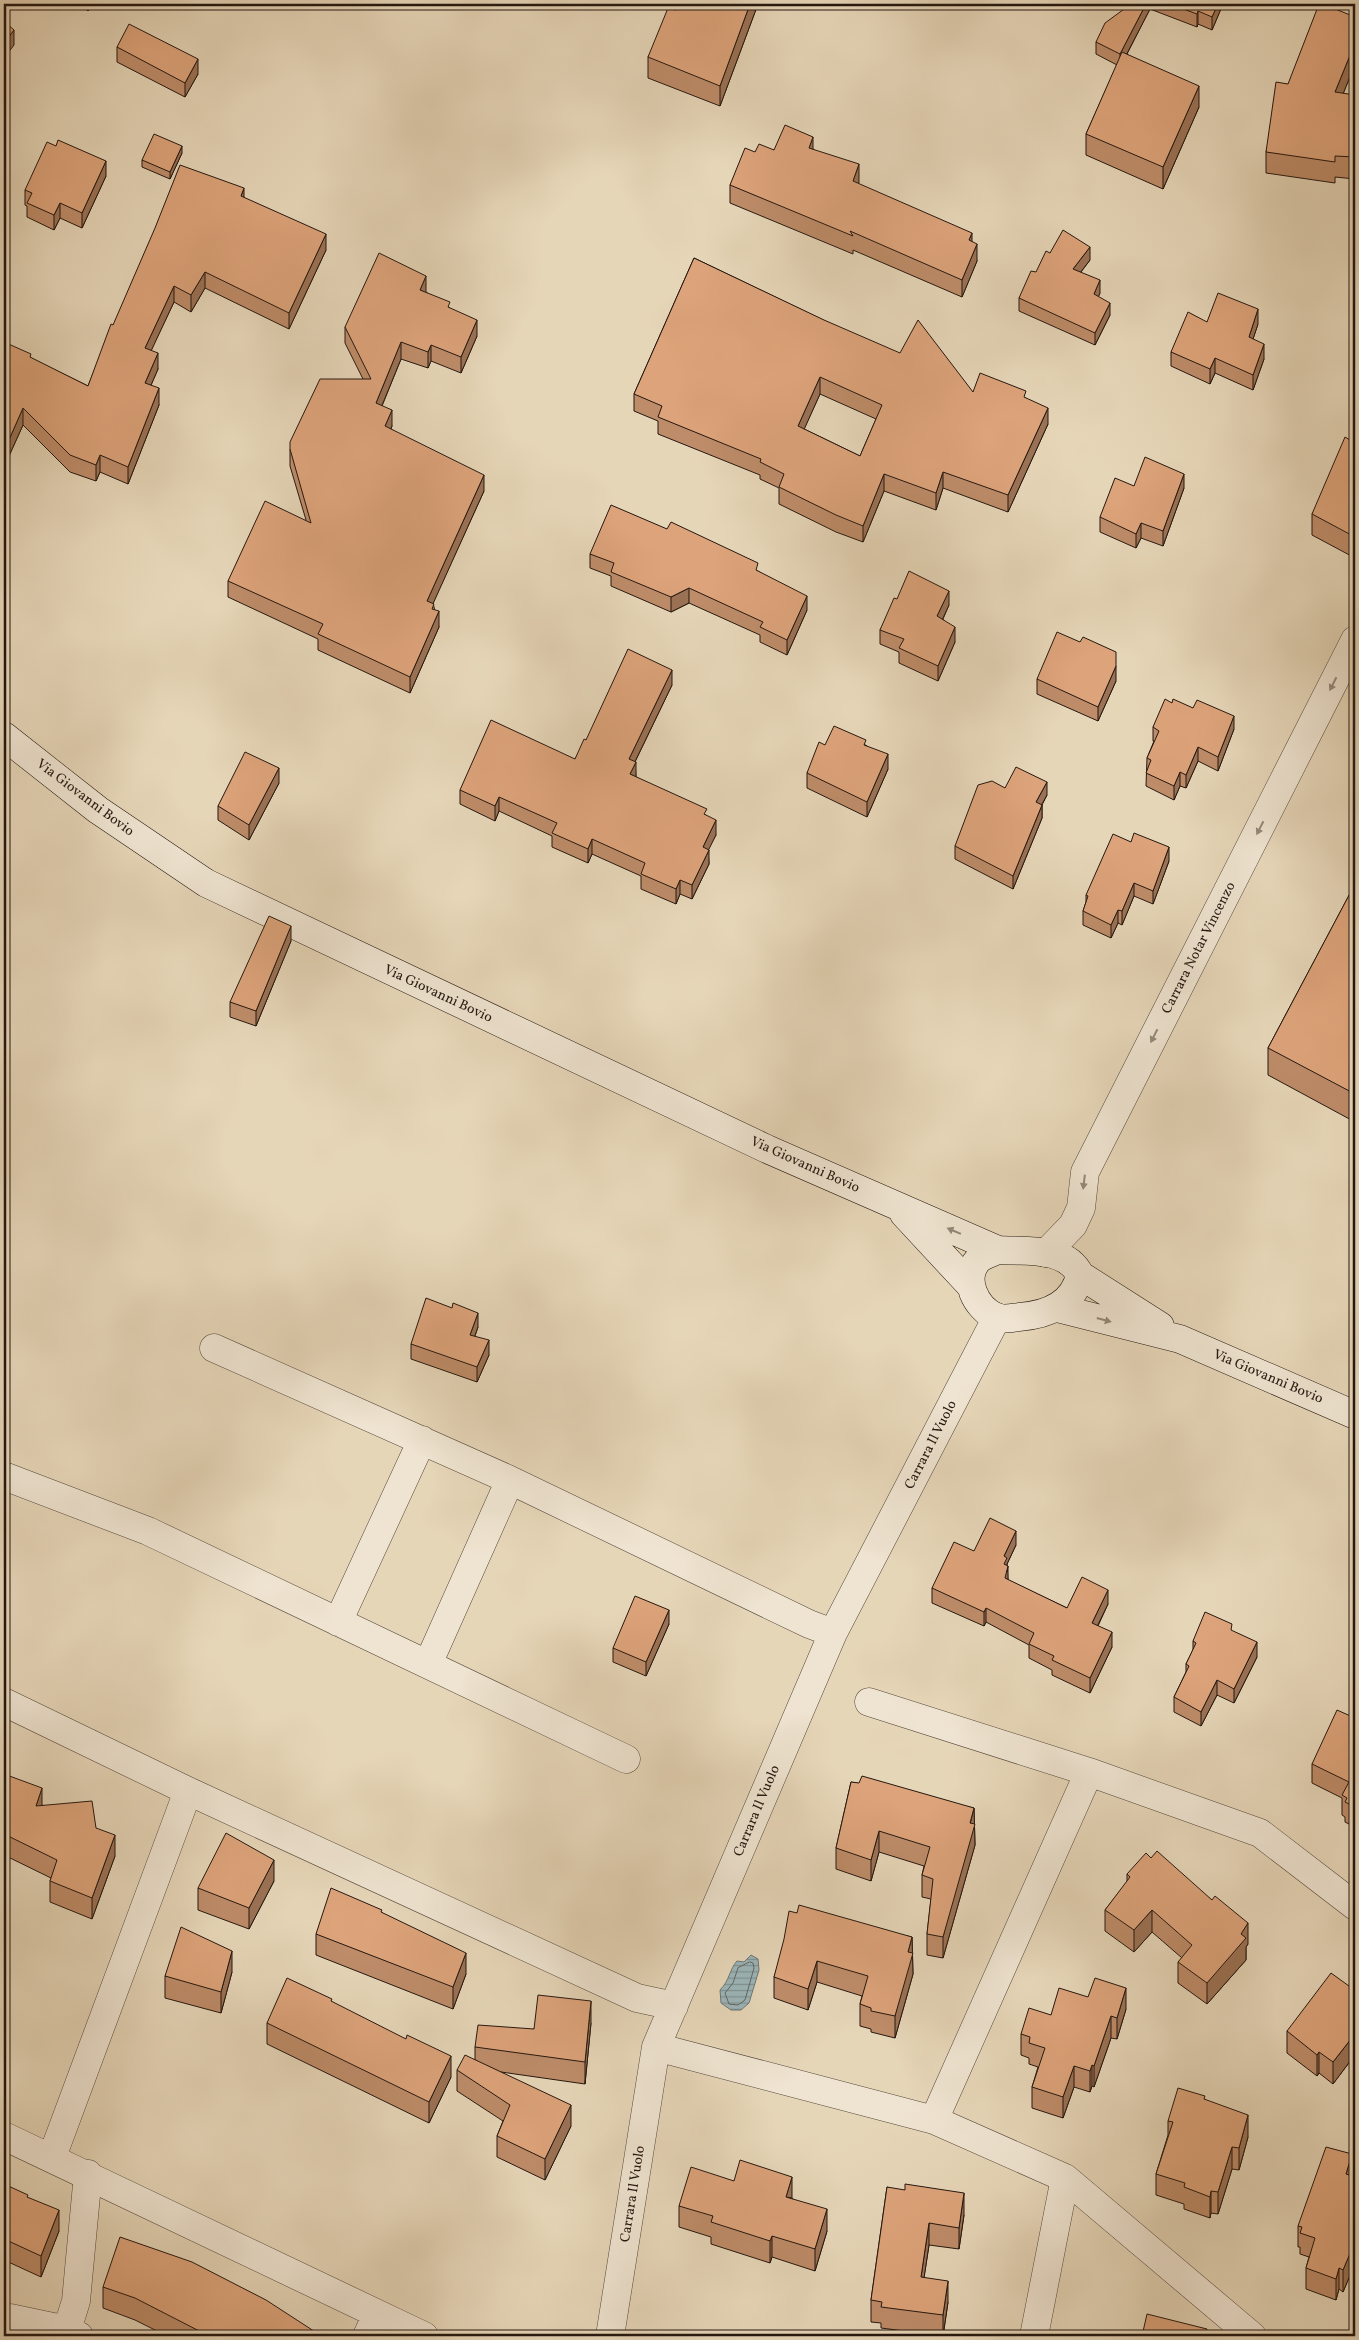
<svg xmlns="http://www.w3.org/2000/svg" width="1359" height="2340" viewBox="0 0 1359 2340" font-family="Vollkorn,serif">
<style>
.water{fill:url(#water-rules);stroke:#6c7676}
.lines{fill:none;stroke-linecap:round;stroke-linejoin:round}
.shore{stroke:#606665;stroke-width:1}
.street-casing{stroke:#54473a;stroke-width:29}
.secondary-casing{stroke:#241710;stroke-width:29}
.street{stroke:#efe4d1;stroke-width:28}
.secondary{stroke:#efe4d1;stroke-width:28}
.wall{fill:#be8c69;stroke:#241710;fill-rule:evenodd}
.shaded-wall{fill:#9b7255;stroke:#241710}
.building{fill:#dda37a;stroke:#241710;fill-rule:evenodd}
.oneway{fill:#94887a}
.labels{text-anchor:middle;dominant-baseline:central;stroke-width:5;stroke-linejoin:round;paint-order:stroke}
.street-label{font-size:14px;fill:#241710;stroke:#efe4d1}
</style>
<defs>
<pattern id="water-rules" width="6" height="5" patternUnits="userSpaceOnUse" patternTransform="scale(1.25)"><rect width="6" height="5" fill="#9cb6ba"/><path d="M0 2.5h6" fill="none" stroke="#7f9396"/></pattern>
</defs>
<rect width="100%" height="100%" fill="#e6d6b8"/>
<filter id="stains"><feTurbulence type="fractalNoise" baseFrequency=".004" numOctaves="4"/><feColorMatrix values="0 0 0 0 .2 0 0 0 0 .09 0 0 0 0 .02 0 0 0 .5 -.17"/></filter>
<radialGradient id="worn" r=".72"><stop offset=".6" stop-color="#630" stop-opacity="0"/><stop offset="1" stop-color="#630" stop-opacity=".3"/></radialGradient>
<path class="water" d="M751,1955L758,1959L759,1970L749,2003L741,2010H731L721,2003L720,1990C730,1980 729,1970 737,1961L744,1962Z"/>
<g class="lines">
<path class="shore" d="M750,1962L753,1963L754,1968L745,2000L738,2005L729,2004L725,1993L733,1983L738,1968Z"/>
<defs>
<path id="street" d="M1046,1253L1073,1225L1081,1208L1085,1172L1355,640
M214,1348L510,1480L809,1624L833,1633
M4,1476L148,1531L626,1759
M338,1622L422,1440
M428,1664L510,1480
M4,1702L188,1791L637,1998L674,2006
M869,1702L1089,1772L1260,1833L1355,1906
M656,2047L934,2120L1065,2178
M934,2120L1089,1772
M4,2136L424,2336
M52,2157L188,1791
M4,2322L10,2318L67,2330L79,2336
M67,2330L76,2301L88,2174
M367,2336L377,2314
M610,2336L656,2047L833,1633L997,1317
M1034,2336L1065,2178L1252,2336"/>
<path id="secondary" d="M4,736L98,810L206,883L767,1149L998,1250
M904,1214L970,1285
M998,1250C1026,1252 1066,1246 1080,1275C1074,1304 1047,1315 1019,1317C1012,1318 1003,1320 996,1317C976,1308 961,1279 978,1260C983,1255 991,1253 998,1250Z
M1080,1275L1160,1326
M1057,1308L1180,1339L1355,1415"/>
</defs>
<use href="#street" class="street-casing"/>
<use href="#secondary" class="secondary-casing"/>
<use href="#street" class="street"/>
<use href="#secondary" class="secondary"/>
</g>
<path class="wall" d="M80,4H95L88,11Z
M678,4H758L720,106L648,78V57L676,10Z
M1131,4H1223L1212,30L1198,24L1197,27L1150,9L1127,54L1199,107L1163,189L1086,155V134L1117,65L1096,54V42Z
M117,47L198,74L185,97L117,62Z
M1355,64L1343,94L1355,95V179L1335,177V183L1266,173V152L1288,84Z
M813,149L859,182L858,184L972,241L977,261L962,297L853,250V254L730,203V185L755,152L774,150Z
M182,153L170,179L142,167V160Z
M106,176L82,228L60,218L54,230L27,217V206L25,205V190Z
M244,198L326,250L289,329L205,288L191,312L174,302L151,350L158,369L151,385L159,405L128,484L100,472L96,481L70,472L23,425L4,467V342L31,358L88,386L113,325Z
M1050,253L1090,260L1081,272L1100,293L1098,297L1110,315L1095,345L1019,311V298Z
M694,258L973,392L1026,398L1048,424L1008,512L943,488L936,510L884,491L863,542L836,532L779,504V488L760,479V475L658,434V421L634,411V394ZM820,394L876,419L860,456L804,429Z
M426,292L450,308L477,336L461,373L431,361L428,368L401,359L382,406L392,426L391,429L484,491L433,603L439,627L410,693L318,650V639L228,597V581L306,520L290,466V449L363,379L345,343V327Z
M1207,322L1258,324L1253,339L1264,359L1253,390L1215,373L1210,384L1171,366V352Z
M1355,443V558L1312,535V514Z
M1134,486L1184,488L1163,546L1141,538L1136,548L1100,532V517Z
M590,554L758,571L807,610L787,655L760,642V635L689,603L671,612L611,586V576L590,568Z
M897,599L949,605L943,619L955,642L938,681L899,663V652L880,644V630Z
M1037,679L1116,681L1098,721L1037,694Z
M1355,681V694H1354V682Z
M672,685L635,762L636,777L707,816L716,835L708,849L709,864L692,899L680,894L676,904L641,889V876L592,854L588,863L552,847V836L499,811L495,821L460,804V790L575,759L586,740Z
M1172,703L1234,729L1218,771L1198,761L1186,788L1180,786L1174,800L1146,786L1147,758L1154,741H1153V727Z
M825,745H866L888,769L867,817L807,788V773Z
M279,783L249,840L218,820V806Z
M1005,788L1047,795L1042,805V818L1013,889L955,859V846Z
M1169,861L1153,904L1134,896L1122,925L1118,923L1111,938L1083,925V911L1086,902V895Z
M1355,884V1122L1268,1075V1048Z
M291,941L256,1026L230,1017V1002Z
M478,1327L475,1336L489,1355L477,1382L411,1359V1344Z
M1016,1545L1007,1564L1008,1580L1067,1608L1108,1604L1098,1626L1112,1647L1090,1693L1052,1675V1670L1029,1658V1645L986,1622L984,1626L932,1603V1588L974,1551Z
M669,1624L646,1676L613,1662V1648Z
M1232,1631L1257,1657L1234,1703L1217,1695L1201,1726L1174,1712V1697L1186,1672V1664L1193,1650V1641Z
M1355,1718V1827L1345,1822V1817L1342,1815V1798L1312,1783V1764Z
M4,1774L42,1805L96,1828L115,1856L92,1919L50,1902V1881L51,1878L4,1855Z
M851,1782L974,1808L975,1845L943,1958L927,1955V1934L931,1899L922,1897V1875L924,1866L879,1852L871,1881L836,1869V1848Z
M1151,1858L1212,1900L1248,1944L1246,1947V1960L1207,2004L1178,1983V1962L1182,1958L1152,1932L1134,1952L1105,1931V1910L1127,1882V1874Z
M274,1881L249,1929L198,1910V1888Z
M382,1913L466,1974L453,2009L316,1955V1934Z
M797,1913L912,1937L913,1974L895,2038L871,2032V2029L860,2026V2004L862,1996L817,1982L808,2010L774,1998V1977Z
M232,1972L221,2013L165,1998V1976Z
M1355,1978V2064L1351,2060L1333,2084L1319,2073L1317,2076L1287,2053V2031L1349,1986Z
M332,2002L451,2077L429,2123L267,2044V2023Z
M1126,2009L1117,2039L1111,2038L1094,2087L1092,2086L1090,2092L1074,2087L1063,2118L1032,2108V2087L1038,2067L1029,2064V2058L1021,2055V2034L1051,2015Z
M591,2023L585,2084L501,2072L571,2126L545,2180L497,2157V2136L503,2121L457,2091V2070L475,2060V2047L534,2029Z
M1205,2099L1248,2137L1239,2170L1232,2169L1218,2214L1211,2213L1210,2218L1184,2209V2204L1156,2195V2174L1168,2135V2121Z
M1352,2175V2176L1355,2177V2266H1354L1343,2292L1339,2289L1336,2300L1306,2289V2268L1309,2257L1300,2254V2247H1298V2226Z
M734,2181L792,2198L827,2231L815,2271L772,2257L770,2263L711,2244V2237L679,2227V2206Z
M4,2184L28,2198L59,2231L41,2277L4,2260Z
M887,2187L964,2215L959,2249L929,2245L924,2277L948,2302L943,2336L881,2328V2323L871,2322V2300Z
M103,2287L320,2336H167L135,2320L103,2308Z"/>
<path class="shaded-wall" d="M88,4H95L88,11Z
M750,4H758L720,106V86Z
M1146,4H1150V9L1120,67V54Z
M1218,4H1223L1212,30V17Z
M1198,11V24L1197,27V14Z
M14,30V45L4,58V43Z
M1355,43V64L1335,114V92Z
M198,59V74L185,97V83Z
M1199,86V107L1163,189V167Z
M813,137V154L809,148Z
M182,146V153L170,179V172Z
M106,161V176L82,228V213Z
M859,164V182L853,199V181Z
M244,188V204L241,196Z
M60,203V218L54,230V215Z
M972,233V251L969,240Z
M326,234V250L289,329V313Z
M977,244V261L962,297V280Z
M1090,247V260L1073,282V269Z
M205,272V288L191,312V295Z
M426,276V293L420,290Z
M1100,280V293L1094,307V294Z
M174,286V302L145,364V348Z
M1110,303V315L1095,345V333Z
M1258,309V324L1249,351V337Z
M477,320V336L461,373V357Z
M401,342V359L376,420V403Z
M1264,344V359L1253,390V375Z
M431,345V361L428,368V352Z
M158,353V369L145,399V383Z
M1215,358V373L1210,384V369Z
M820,377V394L798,443V426Z
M159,388V405L128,484V467Z
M23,408V425L4,467V451Z
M1048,408V424L1008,512V495Z
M392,410V426L385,442V426Z
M100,455V472L96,481V465Z
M943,472V488L936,510V493Z
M884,474V491L863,542V526Z
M1184,474V488L1163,546V531Z
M484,475V491L427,617V601Z
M1141,523V538L1136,548V534Z
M689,588V603L671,612V597Z
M949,591V605L937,631V616Z
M807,596V610L787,655V640Z
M439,611V627L410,693V677Z
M955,627V642L938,681V666Z
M1116,666V681L1098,721V707Z
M672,670V685L629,774V759Z
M1234,716V729L1218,771V757Z
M1198,747V761L1186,788V775Z
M888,754V769L867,817V802Z
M636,762V777L630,774Z
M279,768V783L249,840V825Z
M1180,772V786L1174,800V786Z
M1047,782V795L1036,815V802Z
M499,797V811L495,821V806Z
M1042,805V818L1013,889V876Z
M716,820V835L703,861V847Z
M592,839V854L588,863V849Z
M1169,847V861L1153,904V891Z
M709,850V864L692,899V885Z
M680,880V894L676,904V889Z
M1134,883V896L1122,925V911Z
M1118,910V923L1111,938V925Z
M291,926V941L256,1026V1011Z
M478,1313V1327L470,1349V1335Z
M489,1340V1355L477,1382V1367Z
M1016,1531V1545L1007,1564V1572L1008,1566V1581L1004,1578V1556Z
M1108,1590V1604L1092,1637V1623Z
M986,1608V1622L984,1626V1612Z
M669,1610V1624L646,1676V1662Z
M1112,1632V1647L1090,1693V1678Z
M1257,1642V1657L1234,1703V1689Z
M1217,1680V1695L1201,1726V1712Z
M42,1788V1809L36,1806Z
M974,1808L975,1845L943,1958V1937Z
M879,1831V1852L871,1881V1860Z
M115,1835V1856L92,1919V1898Z
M274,1860V1881L249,1929V1908Z
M1152,1910V1932L1134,1952V1930Z
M1248,1923V1944L1246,1947V1960L1207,2004V1983Z
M912,1937L913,1974L895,2038V2016L908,1952Z
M232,1951V1972L221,2013V1992Z
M466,1953V1974L453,2009V1987Z
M817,1961V1982L808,2010V1989Z
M1126,1988V2009L1117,2039V2018Z
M591,2001V2023L585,2084V2062Z
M1111,2016V2038L1094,2087V2066Z
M1351,2039V2060L1333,2084V2062Z
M1319,2052V2073L1317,2076V2055Z
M451,2056V2077L429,2123V2102Z
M1092,2065V2086L1090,2092V2071Z
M1074,2066V2087L1063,2118V2097Z
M571,2105V2126L545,2180V2159Z
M1248,2115V2137L1239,2170V2148Z
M1232,2147V2169L1218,2214V2192Z
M1352,2154V2175L1346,2195V2174Z
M792,2177V2198L786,2197Z
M1211,2191V2213L1210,2218V2197Z
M964,2193V2215L959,2249V2228Z
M827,2209V2231L815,2271V2249Z
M59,2210V2231L41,2277V2256Z
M929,2223V2245L921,2298V2277Z
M772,2236V2257L770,2263V2241Z
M1354,2244V2266L1343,2292V2270Z
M1339,2268V2289L1336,2300V2279Z
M948,2281V2302L943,2336V2315Z"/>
<path class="building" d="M678,4H750L720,86L648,57L668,8L676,10Z
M1131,4H1146L1120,54L1096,42L1105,23Z
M1170,4H1218L1212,17L1198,11L1197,14Z
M1319,4H1323L1355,17V43L1335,92L1355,95V157L1335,156V162L1266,152L1276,82L1288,84Z
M4,21L14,30L4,43Z
M129,24L198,59L185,83L117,47Z
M1122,52L1199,86L1163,167L1086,134Z
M785,125L813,137L809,148L859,164L853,181L972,233L969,240L977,244L962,280L850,231L853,236L730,185L745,148L755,152L759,144L774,150Z
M154,134L182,146L170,172L142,160Z
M58,140L106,161L82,213L60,203L54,215L27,203L32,193L25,190L47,142L56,146Z
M180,165L244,188L241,196L326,234L289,313L205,272L191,295L174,286L145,348L158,353L145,383L159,388L128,467L100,455L96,465L70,455L23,408L4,451V342L31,354L30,357L88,386L111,324L113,325L155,228Z
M1063,230L1090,247L1073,269L1100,280L1094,294L1110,303L1095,333L1019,298L1031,271L1036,272L1046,251L1050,253Z
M379,253L426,276L420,290L450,302L448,307L477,320L461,357L431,345L428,352L401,342L376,403L392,410L385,426L484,475L427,601L434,604L432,609L439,611L410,677L318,634L323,624L228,581L265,501L311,523L290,449V442L320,379H371L345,327Z
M694,258L824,320L900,353L918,320L973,392L980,373L1026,391L1024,397L1048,408L1008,495L943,472L936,493L884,474L863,526L836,515L779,487L784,474L760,462L761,459L658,417L662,406L634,394ZM820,377L882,405L860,456L798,426Z
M1218,293L1258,309L1249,337L1264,344L1253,375L1215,358L1210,369L1171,352L1188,312L1207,322Z
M1345,437L1355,443V537L1312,514Z
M1145,457L1184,474L1163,531L1141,523L1136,534L1100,517L1115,478L1134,486Z
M611,505L667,529L671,522L758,563L756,570L807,596L787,640L760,627L763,622L689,588L671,597L611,572L614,563L590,554Z
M909,571L949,591L937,616L955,627L938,666L899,648L904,639L880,630L894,598L897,599Z
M1057,632L1080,642L1083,637L1116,652V666L1098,707L1037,679Z
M628,649L672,670L629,759L636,762L630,774L707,809L704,814L716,820L703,847L709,850L692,885L680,880L676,889L641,874L645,863L592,839L588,849L552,833L557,823L499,797L495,806L460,790L491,720L575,759L584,739L586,740Z
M1165,699L1172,703L1173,699L1193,708L1197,700L1234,716L1218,757L1198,747L1186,775L1180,772L1174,786L1146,773L1151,760L1147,758L1159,731L1153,727Z
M834,726L866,740L864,745L888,754L867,802L807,773L819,742L825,745Z
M245,752L279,768L249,825L218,806Z
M1016,767L1047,782L1036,802L1042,805L1013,876L955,846L978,785L992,781L1005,788Z
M1134,833L1169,847L1153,891L1134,883L1122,911L1118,910L1111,925L1083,911L1088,896L1086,895L1113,834L1131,842Z
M1355,884V1094L1268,1048Z
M269,916L291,926L256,1011L230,1002Z
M426,1298L452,1308L453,1303L478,1313L470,1335L489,1340L477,1367L411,1344Z
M990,1518L1016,1531L1004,1556L1007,1558L1004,1564L1008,1566L1005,1578L1067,1608L1082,1577L1108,1590L1092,1623L1112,1632L1090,1678L1052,1660L1054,1656L1029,1644L1034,1633L986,1608L984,1612L932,1588L954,1542L974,1551Z
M635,1596L669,1610L646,1662L613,1648Z
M1205,1612L1232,1624L1231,1630L1257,1642L1234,1689L1217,1680L1201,1712L1174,1697L1189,1666L1186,1664L1196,1643L1193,1641Z
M1337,1710L1355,1718V1807L1345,1802L1347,1798L1342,1795L1349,1782L1312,1764Z
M4,1774L42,1788L36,1806L92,1801L96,1828L115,1835L92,1898L50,1881L57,1860L4,1834Z
M862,1776L974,1808L970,1823L975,1824L943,1937L927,1934L933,1879L922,1875L930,1847L879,1831L871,1860L836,1848L851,1782L859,1783Z
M226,1833L274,1860L249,1908L198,1888Z
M1157,1851L1212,1900L1215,1896L1248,1923L1241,1934L1246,1938L1207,1983L1178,1962L1192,1945L1152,1910L1134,1930L1105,1910L1130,1877L1127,1874L1146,1853L1151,1858Z
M331,1888L382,1910L381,1912L466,1953L453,1987L316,1934Z
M799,1905L912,1937L908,1952L913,1953L895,2016L871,2011V2008L860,2004L868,1976L817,1961L808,1989L774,1977L784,1939L789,1911L797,1913Z
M181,1927L232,1951L221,1992L165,1976Z
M1331,1973L1349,1986L1355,1978V2042L1351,2039L1333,2062L1319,2052L1317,2055L1287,2031Z
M287,1978L332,1999L331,2001L406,2039L407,2035L451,2056L429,2102L267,2023Z
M1095,1978L1126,1988L1117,2018L1111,2016L1094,2066L1092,2065L1090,2071L1074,2066L1063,2097L1032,2087L1045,2048L1029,2043L1030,2037L1021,2034L1029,2008L1051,2015L1059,1988L1088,1997Z
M538,1995L591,2001L585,2062L475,2047L478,2025L534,2029Z
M465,2055L571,2105L545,2159L497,2136L510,2105L457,2070Z
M1178,2088L1205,2096L1204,2099L1248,2115L1239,2148L1232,2147L1218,2192L1211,2191L1210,2197L1184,2187L1185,2183L1156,2174L1173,2122L1168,2121Z
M1326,2147L1352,2154L1346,2174L1355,2177V2245L1354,2244L1343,2270L1339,2268L1336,2279L1306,2268L1315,2238L1300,2233L1302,2227L1298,2226Z
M740,2160L792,2177L786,2197L827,2209L815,2249L772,2236L770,2241L711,2222L713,2216L679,2206L691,2167L734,2181Z
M4,2184L28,2195L27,2197L59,2210L41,2256L4,2239Z
M905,2184L964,2193L959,2228L929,2223L921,2277L948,2281L943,2315L881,2307L882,2302L871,2300L887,2187L905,2190Z
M120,2237L192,2262L266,2300L320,2335L319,2336H209L135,2298L103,2287Z
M1147,2314L1207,2329L1205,2336H1142Z"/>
<defs><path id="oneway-solid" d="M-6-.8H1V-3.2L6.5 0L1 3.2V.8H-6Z" transform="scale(1.25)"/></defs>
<g class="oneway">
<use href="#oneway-solid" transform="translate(1333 684) rotate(117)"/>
<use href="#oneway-solid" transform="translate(1260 828) rotate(117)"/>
<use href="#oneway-solid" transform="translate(1154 1036) rotate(117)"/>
<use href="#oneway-solid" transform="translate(1084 1182) rotate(97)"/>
<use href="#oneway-solid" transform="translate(954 1231) rotate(-157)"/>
<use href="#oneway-solid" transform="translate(1104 1320) rotate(15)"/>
</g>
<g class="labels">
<g class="street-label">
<text transform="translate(85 798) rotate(37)">Via Giovanni Bovio</text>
<text transform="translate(1199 948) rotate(-63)">Carrara Notar Vincenzo</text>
<text transform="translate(438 994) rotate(25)">Via Giovanni Bovio</text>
<text transform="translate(805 1165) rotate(24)">Via Giovanni Bovio</text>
<text transform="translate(1268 1377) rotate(23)">Via Giovanni Bovio</text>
<text transform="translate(931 1445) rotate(-63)">Carrara Il Vuolo</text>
<text transform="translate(757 1811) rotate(-67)">Carrara Il Vuolo</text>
<text transform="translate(633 2194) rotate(-81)">Carrara Il Vuolo</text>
</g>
</g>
<rect width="1359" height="2340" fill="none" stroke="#e6d6b8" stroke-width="20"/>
<rect x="5" y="5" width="1349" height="2330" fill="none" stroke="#241710" stroke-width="2.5"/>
<rect x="10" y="10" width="1339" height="2320" fill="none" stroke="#241710"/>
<rect width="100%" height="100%" filter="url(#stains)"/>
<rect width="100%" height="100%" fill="url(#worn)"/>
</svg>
